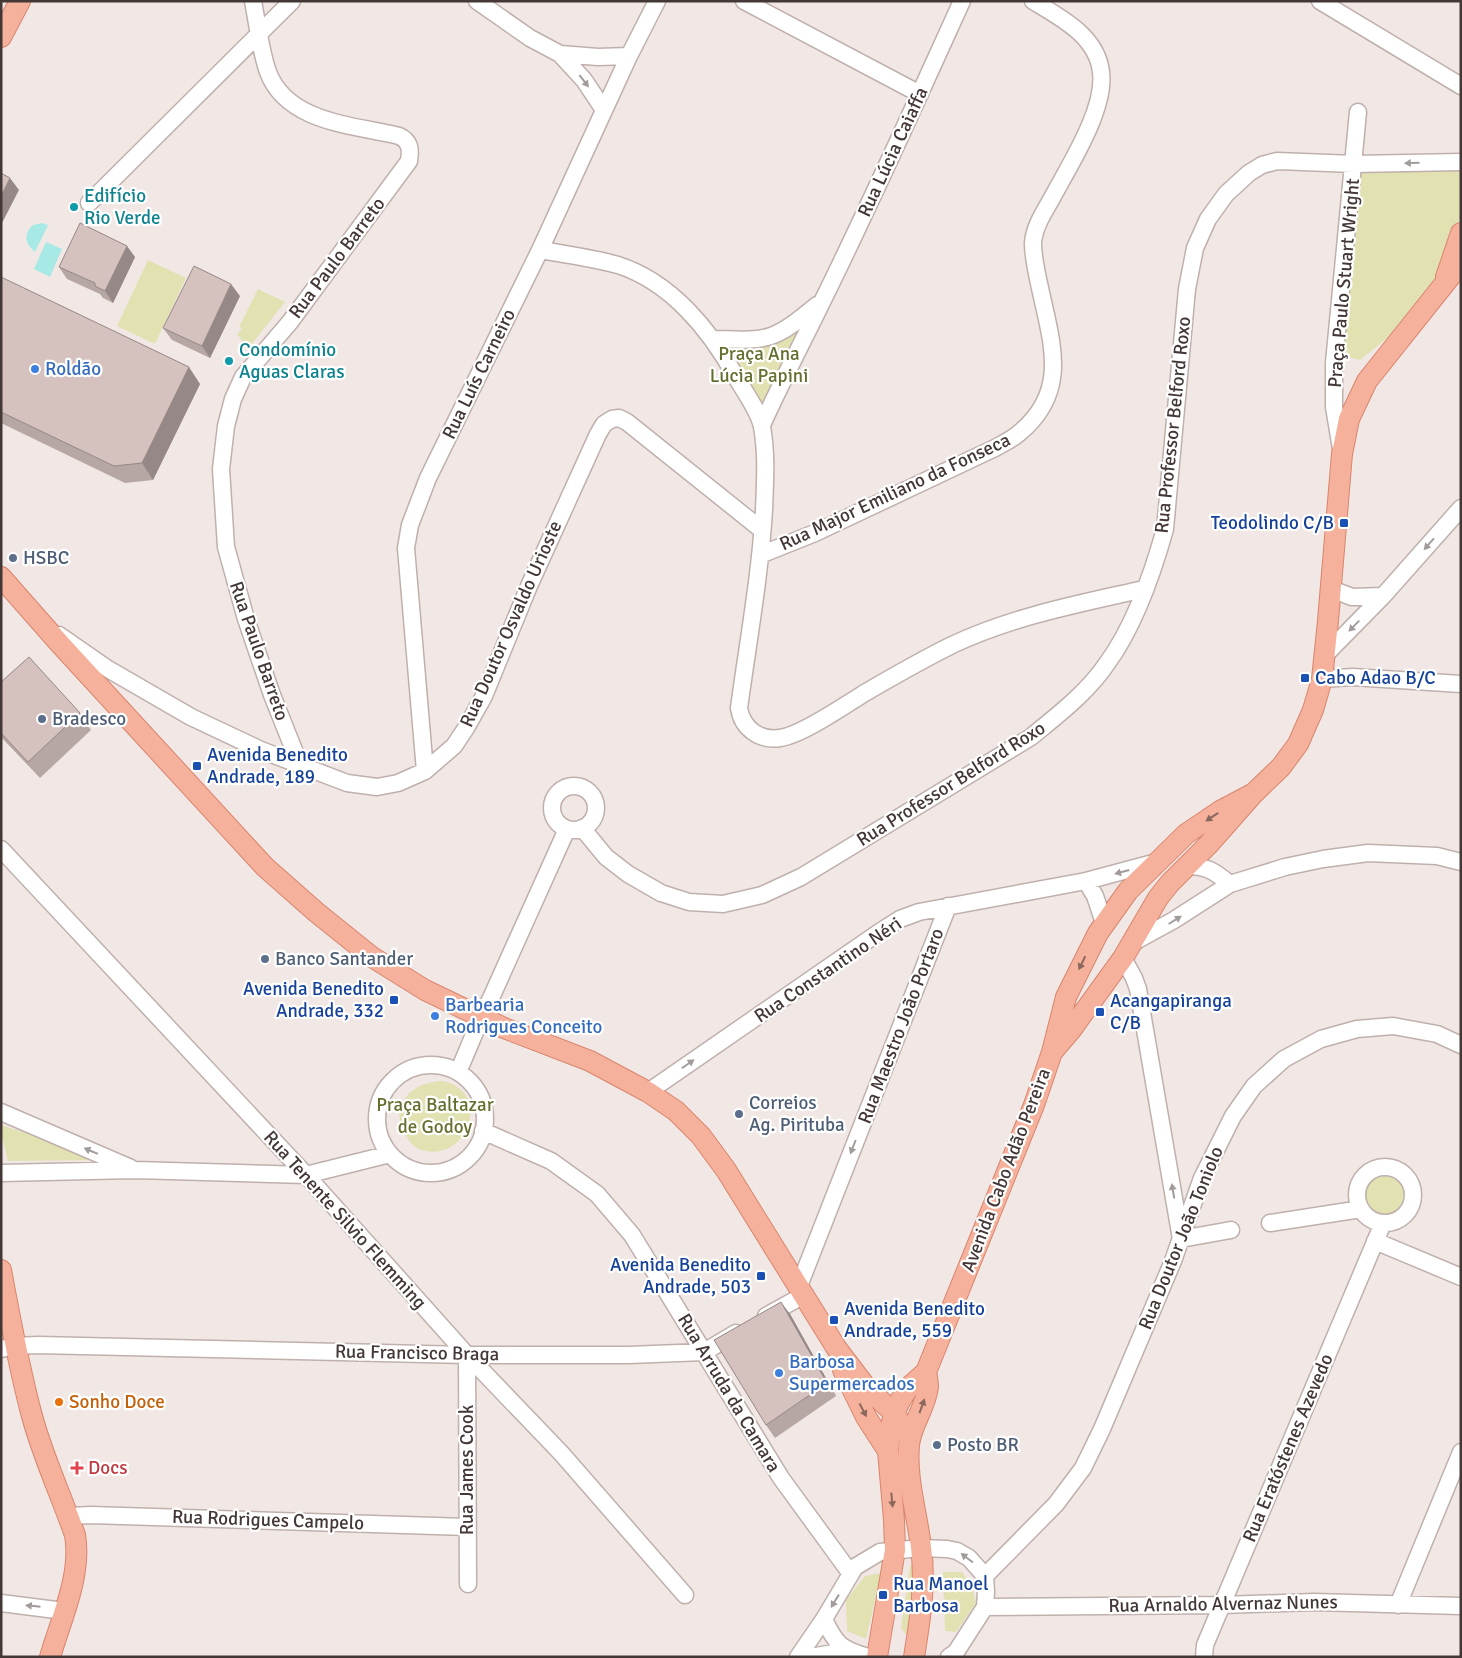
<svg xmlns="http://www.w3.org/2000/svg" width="1462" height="1658" font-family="Signika,sans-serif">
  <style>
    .green { fill: #e2e1b2 }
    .water { fill: #a7e9e4 }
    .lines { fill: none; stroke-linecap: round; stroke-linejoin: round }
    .minor-casing { stroke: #bfb0ac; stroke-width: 19 }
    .major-casing { stroke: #d8856d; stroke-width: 22 }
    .minor { stroke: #fff; stroke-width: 16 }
    .major { stroke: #f5b19b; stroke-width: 20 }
    .wall { fill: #b7a7a4 }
    .shaded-wall { fill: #958886 }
    .building { fill: #d5c2bf; stroke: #958886 }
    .oneway { fill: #a19c9a }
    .oneway2 { fill: #8a685e }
    .culture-dot { fill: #0f9aa8; stroke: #fff; stroke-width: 2 }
    .shop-dot { fill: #3f7fe0; stroke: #fff; stroke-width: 2 }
    .transit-dot { fill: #1a4fb4; stroke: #fff; stroke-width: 2 }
    .service-dot { fill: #5c6f8a; stroke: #fff; stroke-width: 2 }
    .food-dot { fill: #e8710a; stroke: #fff; stroke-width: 2 }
    .health-dot { fill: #e0444e; stroke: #fff; stroke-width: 2 }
    .labels { text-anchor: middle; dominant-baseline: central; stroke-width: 4.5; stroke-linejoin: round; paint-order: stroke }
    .street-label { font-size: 19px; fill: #433836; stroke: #fff }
    .culture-label { font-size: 19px; fill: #0d838f; stroke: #fff; text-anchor: start }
    .park-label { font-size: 19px; fill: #666f2f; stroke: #fff }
    .shop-label { font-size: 19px; fill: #366cbe; stroke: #fff; text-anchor: start }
    .transit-label { font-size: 19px; fill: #164399; stroke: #fff; text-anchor: start }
    .service-label { font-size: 19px; fill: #4e5e75; stroke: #fff; text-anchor: start }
    .food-label { font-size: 19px; fill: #c56008; stroke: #fff; text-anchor: start }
    .health-label { font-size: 19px; fill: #be3a42; stroke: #fff; text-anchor: start }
  </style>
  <rect width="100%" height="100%" fill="#f1e8e6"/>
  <path class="green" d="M1461,167V215L1441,273L1402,326L1360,360L1344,356L1361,173Z
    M148,260L186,278L155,344L117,326Z
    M258,289L285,302L247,350L242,346L241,338L237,335L242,328L239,327Z
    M804,321L761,408L751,394L727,346Z
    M442,1081C493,1090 469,1164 421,1150C415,1148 410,1143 407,1137C387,1107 410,1082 442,1081Z
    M1,1125L109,1160L8,1161L1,1133Z
    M1365 1194a21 21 0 1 1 42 0a21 21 0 1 1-42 0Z
    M917,1563L908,1637L901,1628L910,1566Z
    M943,1572H962L972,1586L976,1603L956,1632L945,1631Z
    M881,1573L866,1639L847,1631L846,1600L865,1576Z"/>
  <path class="water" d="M42,223L48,225L35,252C25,244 23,234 33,225Z
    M46,242L62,249L50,277L34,269Z"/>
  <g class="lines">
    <defs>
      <path id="minor" d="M253,1C257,22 261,53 268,72C287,123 354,125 399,136C410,141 411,149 409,161L290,322L243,377L233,399L226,426L221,469L226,547L246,619L272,695L300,765
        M477,1L530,38L560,54L584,80L604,110
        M744,1L920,94
        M1320,1L1461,86
        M560,54L598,57L629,56
        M89,203L292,1
        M540,250C566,254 592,258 618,265C671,282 710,330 736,377C743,389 760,413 762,427C767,454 765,482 764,510C760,576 748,642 739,708C742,728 759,741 780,738C800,736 844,706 863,694C892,677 922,660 952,645C1014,616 1078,604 1144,589
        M712,339C731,339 753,342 771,336C788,330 803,316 817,305
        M762,425C781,383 802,343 822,302C871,203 916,102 962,1
        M1341,449L1334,407V363L1358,112
        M760,555L815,533L995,448C1002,444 1011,440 1018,434C1070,392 1052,344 1040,288C1037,274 1033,258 1033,243C1034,227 1044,212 1052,198C1069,166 1106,109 1101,72C1097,36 1061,18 1033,1
        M1331,589L1352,597L1383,596
        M59,635L108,669L191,717L261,750L347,783L377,787L398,783L425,771L454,746L466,728L484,696L529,586L598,434L604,424L612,419L619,418L627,422L762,530
        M1325,655L1383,596L1461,508
        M1322,679L1353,677L1461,684
        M425,771L406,548L410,525L428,478L540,250L629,56L657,1
        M552 808a22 22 0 1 1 44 0a22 22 0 1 1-44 0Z
        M582,828L606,857L628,874L661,893L689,902L723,904L762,895L801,877L1031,737C1059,714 1088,692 1108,662C1134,626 1153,572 1165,529L1187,289L1195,248L1208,219L1226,194L1249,173L1262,165L1277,161L1354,164L1461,162
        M1,849L306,1175L467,1355L561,1453L685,1595
        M1186,866C1207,866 1214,871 1230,884
        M1086,881L1095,896L1104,923
        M1132,943L1174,920L1230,884L1285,867L1323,859L1368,853L1437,856L1461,862
        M1123,958L1134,978L1138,989L1181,1239L1231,1230
        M377 1119a54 54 0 1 1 108 0a54 54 0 1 1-108 0Z
        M458,1072C469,1048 478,1022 491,998L567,829
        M648,1092L878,933L900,919L919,912L1086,881L1157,862
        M1,1112L131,1168
        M483,1131L551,1161L597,1194L632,1235L781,1478L851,1574
        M1357 1195a28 28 0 1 1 56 0a28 28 0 1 1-56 0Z
        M1,1173L135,1170L306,1175L390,1154
        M1270,1223L1361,1209
        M1375,1241L1461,1277
        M799,1286L948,906
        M766,1316L804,1295
        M1,1349L15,1346L38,1345L467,1355H629L704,1352L736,1333
        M467,1355L468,1584
        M69,1516L91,1515L467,1527
        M985,1576L1056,1504L1083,1468L1102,1429L1173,1261L1202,1178L1233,1116L1254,1086L1284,1059L1321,1039L1357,1029L1393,1026L1437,1034L1461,1045
        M1,1603L64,1611
        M1398,1605L1461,1452
        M985,1607L1222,1605L1314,1602L1461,1606
        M824,1619C836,1645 841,1649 868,1657
        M798,1657L824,1619L855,1567L880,1552L921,1548L947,1549L957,1551L969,1558L985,1576L986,1592L985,1607L956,1652L949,1657
        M810,1657L846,1651
        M1204,1657L1205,1645L1383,1223"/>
      <path id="major" d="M1,37L20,1
        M1446,277L1461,233
        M1,577L60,644L265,867L316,912L372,957L425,990L504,1028L590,1061L648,1092L676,1111L701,1136L726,1170L837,1349L866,1387L894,1413L910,1439
        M1053,1051L1071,1030L1123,958L1158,898L1170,883L1209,844L1254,793L1281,767L1298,744L1313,710L1322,679L1328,621L1342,454L1349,419L1367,381L1461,263
        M1,1270C10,1319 19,1368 32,1416C43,1457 61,1495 75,1535C82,1575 61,1619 50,1657
        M843,1370L866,1417L888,1451
        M877,1657L895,1550L894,1520L888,1451L890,1432L894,1413L900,1401L908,1388L926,1372L930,1362L1034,1105L1052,1052L1066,997L1098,933L1128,891L1186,834L1220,811L1254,793
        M914,1657C920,1620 926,1584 921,1547C917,1513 906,1479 909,1445C911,1425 926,1407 928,1387C928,1382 927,1377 926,1372"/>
    </defs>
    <use href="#minor" class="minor-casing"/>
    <use href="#major" class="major-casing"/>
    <use href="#minor" class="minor"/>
    <use href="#major" class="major"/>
  </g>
  <path class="wall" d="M135,257L113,303L103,298L100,294L67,279L59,267Z
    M1,277L200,384L153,480L125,483L1,423Z
    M240,296L210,358L172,340L163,328Z
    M1,682L80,713L91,730L40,778L1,737Z
    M790,1314L836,1396L775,1438L766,1425Z"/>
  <path class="shaded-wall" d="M10,178L19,190L1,225V196Z
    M127,246L135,257L113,303L105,291Z
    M231,284L240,296L210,358L202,346Z
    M189,367L200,384L153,480L142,463Z
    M781,1302L790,1314L836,1396L827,1383Z"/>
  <path class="building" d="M1,173L10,178L1,196Z
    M80,223L127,246L105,291L95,286V283L59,267Z
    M194,266L231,284L202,346L163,328Z
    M1,277L189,367L142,463L114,466L1,412Z
    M29,657L80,713L28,762L1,733V682Z
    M781,1302L827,1383L766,1425L714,1340Z"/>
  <defs><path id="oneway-solid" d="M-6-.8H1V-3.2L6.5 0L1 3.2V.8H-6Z" transform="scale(1.25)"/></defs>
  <g class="oneway">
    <use href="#oneway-solid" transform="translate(584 81) rotate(52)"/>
    <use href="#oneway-solid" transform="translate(1412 163) rotate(179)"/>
    <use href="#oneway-solid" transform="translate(1429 544) rotate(131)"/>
    <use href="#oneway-solid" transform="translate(1354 626) rotate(134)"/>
    <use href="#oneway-solid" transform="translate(1122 872) rotate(165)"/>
    <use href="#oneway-solid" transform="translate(1175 920) rotate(-32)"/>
    <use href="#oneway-solid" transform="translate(688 1064) rotate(-35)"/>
    <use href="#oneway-solid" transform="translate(853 1147) rotate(111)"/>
    <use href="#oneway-solid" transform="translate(91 1151) rotate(-157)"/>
    <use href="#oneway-solid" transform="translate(1173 1191) rotate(-100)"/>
    <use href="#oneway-solid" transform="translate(967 1558) rotate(-143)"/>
    <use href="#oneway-solid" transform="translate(835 1601) rotate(122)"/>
    <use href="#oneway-solid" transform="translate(33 1606) rotate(-174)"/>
  </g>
  <g class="oneway2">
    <use href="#oneway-solid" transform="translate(1212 817) rotate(146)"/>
    <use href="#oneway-solid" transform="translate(1082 963) rotate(116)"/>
    <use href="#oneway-solid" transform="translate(922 1406) rotate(-70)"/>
    <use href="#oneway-solid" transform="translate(863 1410) rotate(62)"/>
    <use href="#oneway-solid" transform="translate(892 1500) rotate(84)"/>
  </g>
  <g class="culture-dot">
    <circle cx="74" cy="207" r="5"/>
    <circle cx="229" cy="361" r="5"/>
  </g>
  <g class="shop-dot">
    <circle cx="35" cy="369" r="5"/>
    <circle cx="435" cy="1016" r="5"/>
    <circle cx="779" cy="1373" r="5"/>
  </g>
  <g class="transit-dot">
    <rect x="1339" y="518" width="10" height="10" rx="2.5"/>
    <rect x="1300" y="673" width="10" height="10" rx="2.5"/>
    <rect x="192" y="761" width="10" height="10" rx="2.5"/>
    <rect x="389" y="995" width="10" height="10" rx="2.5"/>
    <rect x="1095" y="1007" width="10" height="10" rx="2.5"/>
    <rect x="756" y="1271" width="10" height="10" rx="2.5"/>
    <rect x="829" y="1315" width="10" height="10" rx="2.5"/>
    <rect x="878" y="1590" width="10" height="10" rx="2.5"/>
  </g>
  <g class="service-dot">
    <circle cx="13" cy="558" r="5"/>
    <circle cx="42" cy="719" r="5"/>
    <circle cx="265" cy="959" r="5"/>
    <circle cx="739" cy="1114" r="5"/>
    <circle cx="937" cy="1445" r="5"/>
  </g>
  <circle class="food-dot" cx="59" cy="1402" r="5"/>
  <path class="health-dot" d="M74.5 1460.5h5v5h5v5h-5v5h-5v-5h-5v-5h5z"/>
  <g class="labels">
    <g class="street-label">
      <text transform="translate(893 152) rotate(-65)">Rua Lúcia Caiaffa</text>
      <text transform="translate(337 258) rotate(-53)">Rua Paulo Barreto</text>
      <text transform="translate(1344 283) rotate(-85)">Praça Paulo Stuart Wright</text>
      <text transform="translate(479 374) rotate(-64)">Rua Luís Carneiro</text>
      <text transform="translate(1173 425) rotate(-84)">Rua Professor Belford Roxo</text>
      <text transform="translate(895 492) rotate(-25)">Rua Major Emiliano da Fonseca</text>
      <text transform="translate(511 624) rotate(-66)">Rua Doutor Osvaldo Urioste</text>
      <text transform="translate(259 651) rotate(71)">Rua Paulo Barreto</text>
      <text transform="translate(951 784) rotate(-32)">Rua Professor Belford Roxo</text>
      <text transform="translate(828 970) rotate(-34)">Rua Constantino Néri</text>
      <text transform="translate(901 1026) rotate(-69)">Rua Maestro João Portaro</text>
      <text transform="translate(1006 1170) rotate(-69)">Avenida Cabo Adão Pereira</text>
      <text transform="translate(345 1220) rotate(48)">Rua Tenente Silvio Flemming</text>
      <text transform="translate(1181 1238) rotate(-68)">Rua Doutor João Toniolo</text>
      <text transform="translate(417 1353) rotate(1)">Rua Francisco Braga</text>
      <text transform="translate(729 1393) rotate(59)">Rua Arruda da Camara</text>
      <text transform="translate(1288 1448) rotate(-67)">Rua Eratóstenes Azevedo</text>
      <text transform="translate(467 1470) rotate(-90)">Rua James Cook</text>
      <text transform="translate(268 1520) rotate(2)">Rua Rodrigues Campelo</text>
      <text transform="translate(1223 1604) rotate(-1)">Rua Arnaldo Alvernaz Nunes</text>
    </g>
    <g class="culture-label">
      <text x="84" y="196">Edifício<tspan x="84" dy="22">Rio Verde</tspan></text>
      <text x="239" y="350">Condomínio<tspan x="239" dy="22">Aguas Claras</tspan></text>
    </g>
    <g class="park-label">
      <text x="759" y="354">Praça Ana<tspan x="759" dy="22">Lúcia Papini</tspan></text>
      <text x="435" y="1105">Praça Baltazar<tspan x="435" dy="22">de Godoy</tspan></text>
    </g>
    <g class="shop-label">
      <text x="45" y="369">Roldão</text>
      <text x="445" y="1005">Barbearia<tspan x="445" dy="22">Rodrigues Conceito</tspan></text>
      <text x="789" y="1362">Barbosa<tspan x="789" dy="22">Supermercados</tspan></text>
    </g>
    <g class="transit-label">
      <text x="1334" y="523" text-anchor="end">Teodolindo C/B</text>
      <text x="1315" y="678">Cabo Adao B/C</text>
      <text x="207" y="755">Avenida Benedito<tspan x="207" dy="22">Andrade, 189</tspan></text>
      <text x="384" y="989" text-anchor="end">Avenida Benedito<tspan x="384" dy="22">Andrade, 332</tspan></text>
      <text x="1110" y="1001">Acangapiranga<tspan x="1110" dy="22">C/B</tspan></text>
      <text x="751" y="1265" text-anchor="end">Avenida Benedito<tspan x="751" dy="22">Andrade, 503</tspan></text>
      <text x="844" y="1309">Avenida Benedito<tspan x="844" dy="22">Andrade, 559</tspan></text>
      <text x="893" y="1584">Rua Manoel<tspan x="893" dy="22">Barbosa</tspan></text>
    </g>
    <g class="service-label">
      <text x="23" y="558">HSBC</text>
      <text x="52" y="719">Bradesco</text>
      <text x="275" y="959">Banco Santander</text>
      <text x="749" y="1103">Correios<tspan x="749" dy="22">Ag. Pirituba</tspan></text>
      <text x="947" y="1445">Posto BR</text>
    </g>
    <g class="food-label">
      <text x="69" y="1402">Sonho Doce</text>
    </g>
    <g class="health-label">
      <text x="88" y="1468">Docs</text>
    </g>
  </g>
  <rect width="1462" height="1658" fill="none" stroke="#433836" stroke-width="5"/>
</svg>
